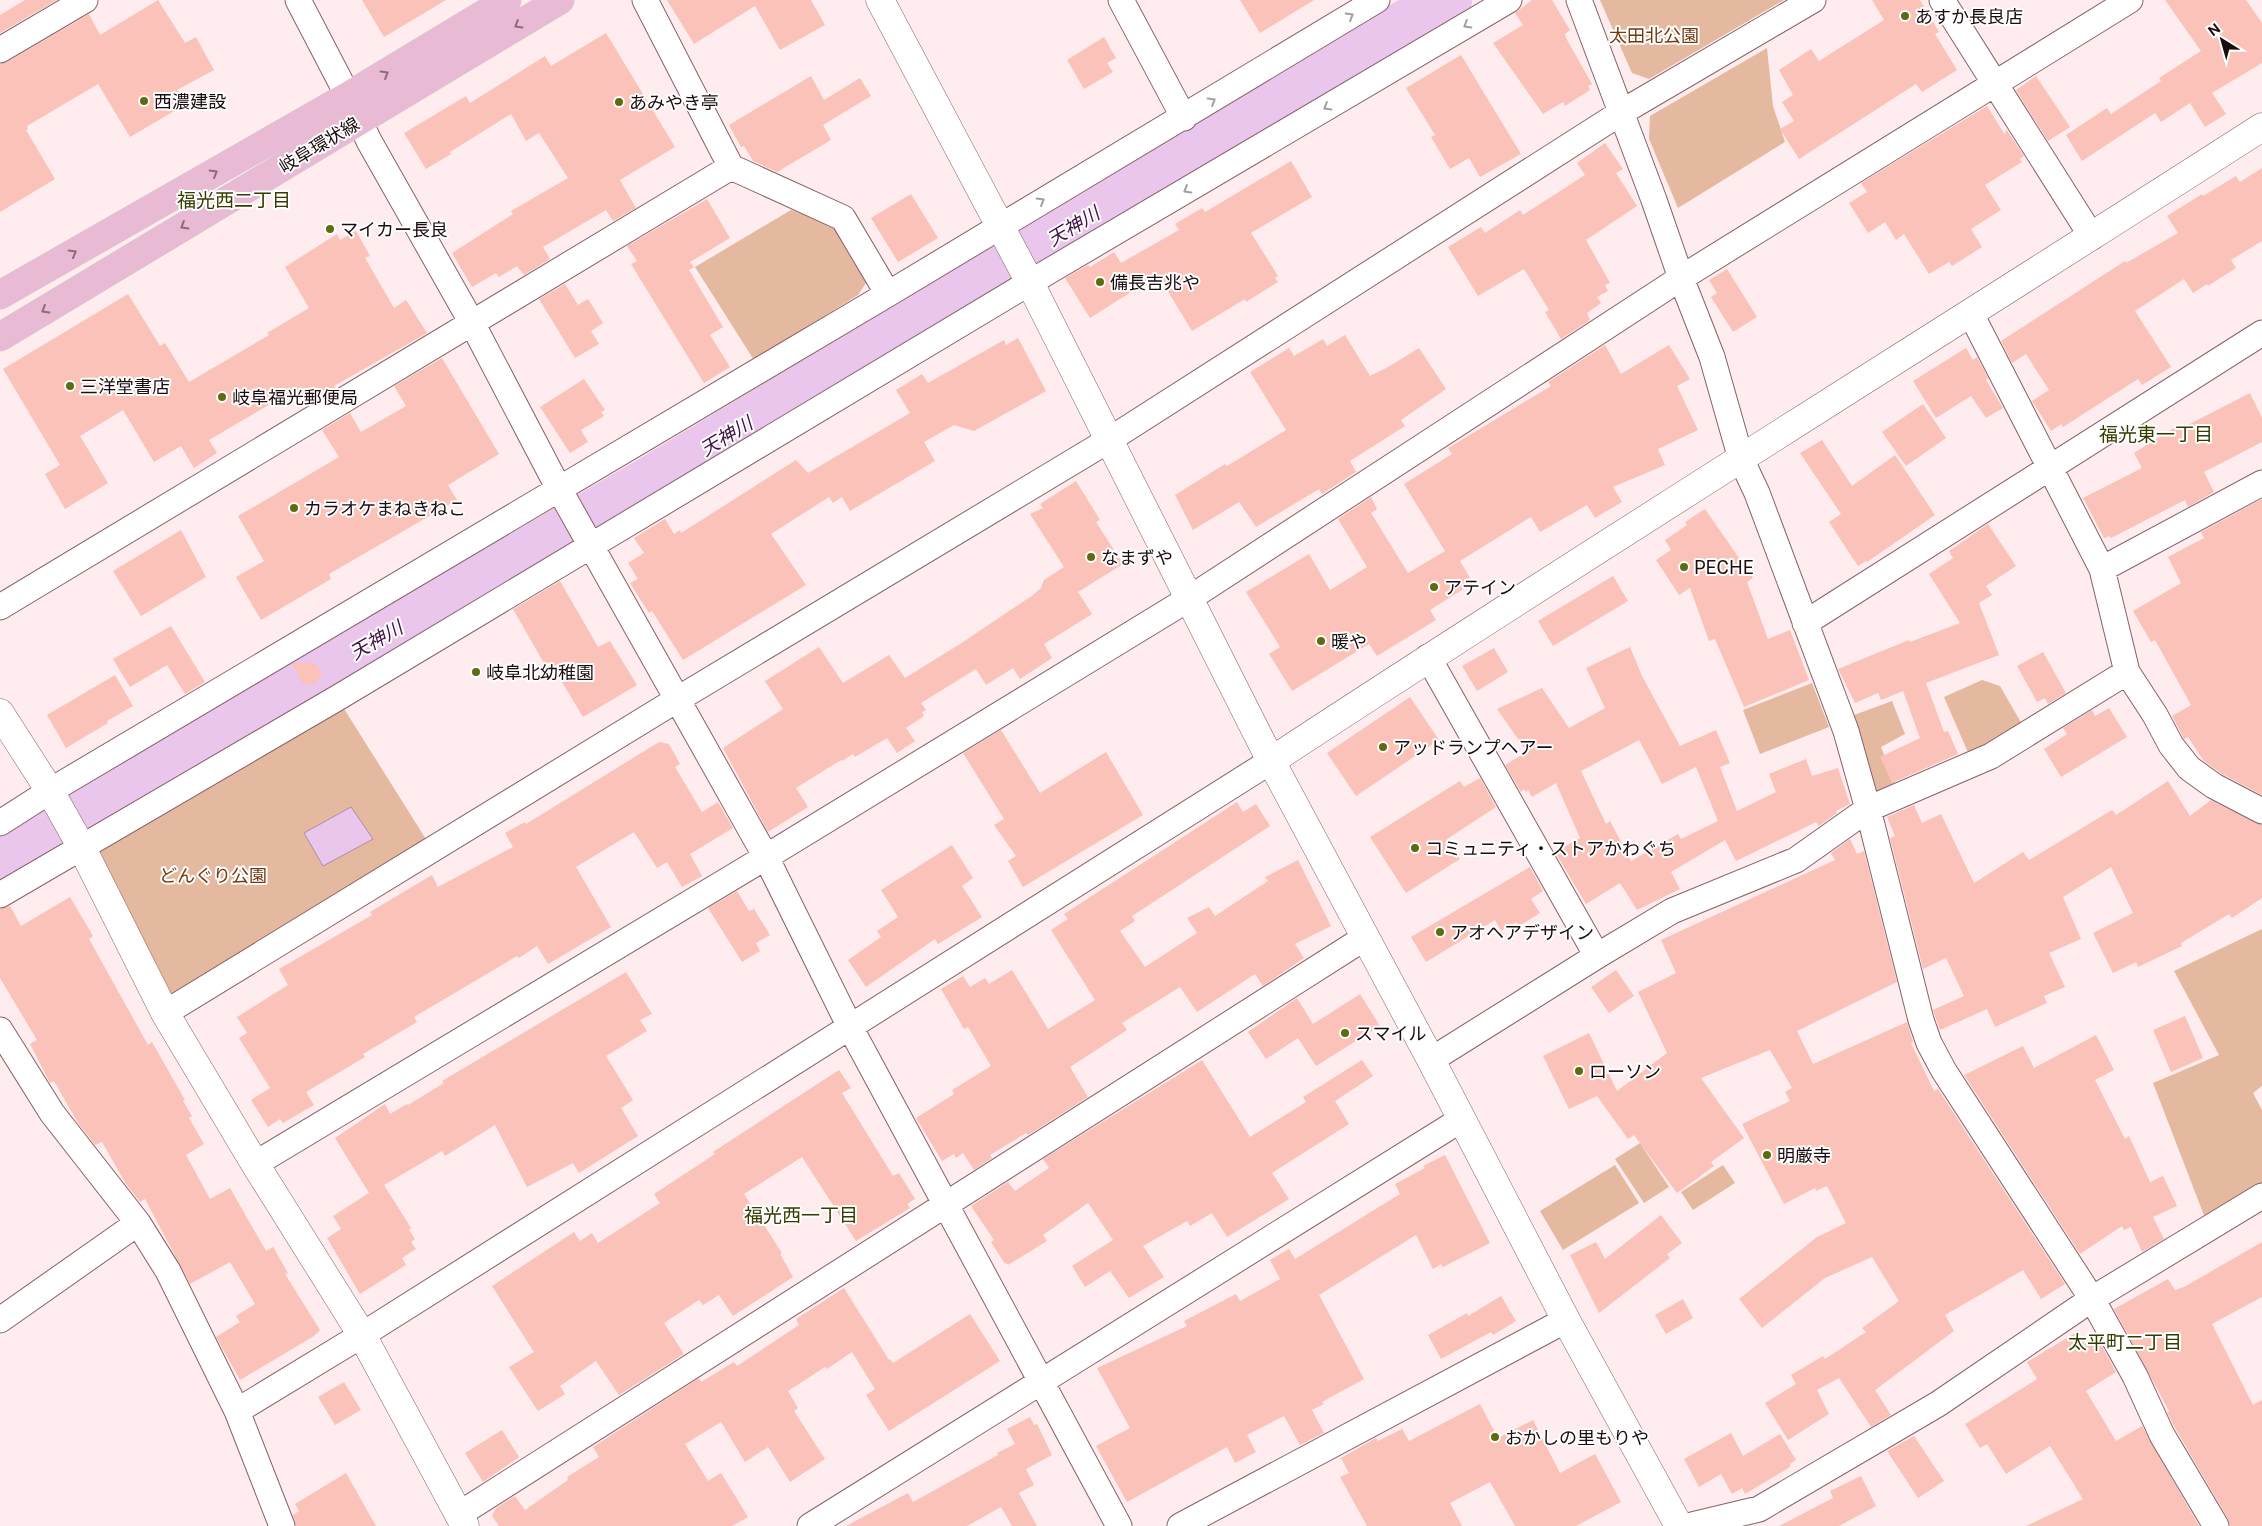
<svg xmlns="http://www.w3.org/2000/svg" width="2262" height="1526" font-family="'Public Sans','Noto Sans JP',sans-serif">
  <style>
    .green { fill: #e5b9a0 }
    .water { fill: #eac5ec; stroke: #ac8eaa }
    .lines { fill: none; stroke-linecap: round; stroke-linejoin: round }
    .river { stroke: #eac5ec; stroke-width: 50 }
    .building { fill: #fac2b8; fill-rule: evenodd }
    .minor-casing { stroke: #876268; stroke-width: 27 }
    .tertiary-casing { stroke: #876268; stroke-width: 29 }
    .primary-casing { stroke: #d1cfcf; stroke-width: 29 }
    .minor { stroke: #fff; stroke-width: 25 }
    .tertiary { stroke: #fff; stroke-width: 28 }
    .primary { stroke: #e8bad3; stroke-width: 28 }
    .oneway { stroke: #a49e9f }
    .oneway2 { stroke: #8c6c7b }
    .poi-dot { fill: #5f6b13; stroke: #fefefe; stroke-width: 2 }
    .labels { text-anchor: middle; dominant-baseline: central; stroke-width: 4; stroke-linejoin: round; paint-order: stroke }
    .poi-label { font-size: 18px; fill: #1b0d0f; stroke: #fefefe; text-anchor: start }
    .park-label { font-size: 18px; fill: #72390f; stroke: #fefefe }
    .street-label { font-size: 18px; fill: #1b0d0f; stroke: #fefefe }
    .neighbourhood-label { font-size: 19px; fill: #343c00; stroke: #fefefe }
    .water-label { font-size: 19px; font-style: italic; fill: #3f1443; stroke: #fefefe }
  </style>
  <rect width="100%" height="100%" fill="#feecee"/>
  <path class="green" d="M1600,0H1784L1649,79L1632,73Z
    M1767,48L1773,106L1785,142L1678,208L1649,139L1650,116Z
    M791,210L836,226L868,280L858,295L754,360L695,267Z
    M1982,680L2000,686L2023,726L1970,757L1944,697Z
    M1812,683L1829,727L1760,754L1743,710Z
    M1892,701L1905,734L1881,747L1896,786L1877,795L1846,718Z
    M341,704L429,844L169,999L91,848Z
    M2262,929V1086L2253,1093L2262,1110V1184L2205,1218L2153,1083L2219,1055L2174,971Z
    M1640,1143L1669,1187L1644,1203L1615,1159Z
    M1615,1165L1639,1203L1563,1250L1540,1211Z
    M1723,1165L1735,1183L1693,1210L1681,1192Z"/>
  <path class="water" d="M351,807L373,839L323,866L304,833Z"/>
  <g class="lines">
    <path class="river" d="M0,863L245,717L649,482L1447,0"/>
  </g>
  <path class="building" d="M25,0H57L0,33V15Z
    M158,0L185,43L196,37L214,70L177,90L186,104L130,137L98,84L27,126L28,129L26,130L55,179L0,212V64L7,62L89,14L100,35Z
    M362,0H446L384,37Z
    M667,0H811L825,25L780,50L755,6L694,44Z
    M1240,0H1314L1260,33Z
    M1532,0H1552L1570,30L1565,34L1566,38L1592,84L1588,86L1590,90L1565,106L1563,102L1543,114L1493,43L1523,25L1515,13Z
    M1872,0H1920L1939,32L1935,34L1957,70L1922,92L1916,84L1799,159L1780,129L1794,121L1782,102L1793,95L1779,70L1811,49L1819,61L1884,20Z
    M2165,0H2246L2262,23V63L2212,93L2226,114L2205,127L2190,103L2161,122L2155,113L2082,161L2066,135L2107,108L2111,114L2161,81L2159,78L2201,51Z
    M606,33L675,147L620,180L636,208L613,221L606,210L543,247L550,259L524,275L517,266L499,277L496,273L472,287L452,253L513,214L511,211L568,178L539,133L526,141L511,114L450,152L451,154L426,169L404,133L466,96L470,103L545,56L551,66Z
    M1104,37L1116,58L1107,63L1113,72L1084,89L1067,60Z
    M1461,55L1521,154L1480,177L1469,158L1450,169L1431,137L1435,135L1406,88Z
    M811,76L824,100L860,78L871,96L823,125L831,140L777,172L753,161L744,146L741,147L729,125Z
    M2036,76L2070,127L2048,141L2016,90Z
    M1987,106L2005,135L2006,129L2024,156L2020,159L2022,162L1985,185L2001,210L1971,229L1982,247L1952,266L1949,262L1929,274L1904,234L1896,240L1885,222L1868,233L1849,203L1867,192L1861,183Z
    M1605,143L1623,169L1616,173L1637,206L1586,240L1610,283L1605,285L1608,291L1597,297L1601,303L1587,313L1590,320L1561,339L1545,312L1549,310L1524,269L1478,296L1448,247L1481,227L1485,233L1520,210L1523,215L1585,175L1577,163Z
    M1291,161L1312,197L1251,233L1278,276L1275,278L1278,282L1246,302L1245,299L1192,331L1158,275L1090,318L1065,278L1088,265L1090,267L1114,252L1121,263L1179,230L1175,224L1202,208L1205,212Z
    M2262,168V241L2231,260L2236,268L2208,286L2207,284L2193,293L2184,279L2135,311L2171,367L2142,385L2138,379L2063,427L2061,424L2051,431L2032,401L2049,390L2026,354L2012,363L2001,341L2125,261L2126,263L2178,233L2167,216L2202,194L2203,196L2236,176L2240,182Z
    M911,194L938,238L898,262L871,218Z
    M707,199L730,238L690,262L694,267L689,270L723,327L710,335L730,367L704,383L631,264L637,261L627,246Z
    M356,231L370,256L365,258L394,308L406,300L427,333L334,386L336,388L307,405L306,403L298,407L289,393L209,440L217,453L194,468L181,446L154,462L123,410L80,436L108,483L65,509L45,474L60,465L3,369L128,294L160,346L165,343L189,382L269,335L267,333L309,308L285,267L337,234L340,240Z
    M1727,269L1757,317L1733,332L1711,297L1717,293L1709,280Z
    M565,284L578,305L588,299L603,323L591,331L599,344L575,358L539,299Z
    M1345,335L1370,376L1390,366L1419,348L1446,389L1401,420L1405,426L1350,461L1356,472L1322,494L1319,489L1256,527L1239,502L1193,530L1175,495L1225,464L1227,466L1286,430L1250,372L1289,348L1294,356L1323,339L1327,346Z
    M1018,338L1046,391L974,431L954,425L924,442L935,461L850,511L842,497L833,503L829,497L771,534L806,585L683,660L652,611L649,613L630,583L638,579L628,563L644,553L634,538L665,519L674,534L680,530L681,533L796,460L808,473L910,413L896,390L922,374L928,383L1004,340L1006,345Z
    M1605,345L1621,374L1669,345L1690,379L1677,386L1698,430L1658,449L1665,465L1613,487L1622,502L1595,518L1587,505L1540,532L1531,517L1460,561L1473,583L1430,610L1436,620L1377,656L1369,644L1292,691L1269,654L1280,647L1246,592L1309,554L1330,590L1367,567L1338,519L1371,497L1377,509L1371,513L1408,573L1445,551L1404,484L1452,454L1448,448L1551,386L1548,382Z
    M1966,348L1973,360L1977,357L1988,378L1986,380L2003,408L1986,418L1971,396L1936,418L1913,381Z
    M442,358L499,454L448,485L457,500L329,574L331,579L261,620L236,577L264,561L238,516L339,457L322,430L350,413L361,432L406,406L394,386Z
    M584,379L605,410L601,412L604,416L581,430L588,442L570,453L540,407Z
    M2250,393L2262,418V442L2204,472L2214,492L2188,507L2185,500L2111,538L2109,536L2104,538L2083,498L2142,468L2134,453L2180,424L2182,428Z
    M1923,404L1946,438L1906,466L1882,432Z
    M1822,440L1852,486L1895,455L1935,515L1867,562L1866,561L1858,566L1829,522L1841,514L1800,453Z
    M1076,481L1100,520L1096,522L1123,564L1078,592L1092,614L1044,644L1052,658L1020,679L1013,668L986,685L976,669L921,703L926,710L922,712L924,716L906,728L915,741L897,753L887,738L855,757L853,754L842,761L841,760L796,788L808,807L768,832L723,748L783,709L765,681L819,647L843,683L889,655L905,678L960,644L1033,595L1041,588L1044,580L1064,567L1030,514L1043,508L1040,504Z
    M2262,499V795L2222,774L2204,761L2188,737L2184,739L2183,737L2172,716L2191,705L2155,640L2151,642L2133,611L2181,583L2168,557L2204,538L2201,532Z
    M1705,509L1753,578L1747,582L1768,639L1790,630L1809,680L1744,707L1715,639L1709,641L1690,588L1679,595L1656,560L1671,550L1665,540L1687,525L1685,522Z
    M1988,524L2016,566L1986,586L1992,595L1979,603L1999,655L1926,683L1944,732L1948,731L1958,754L1892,783L1880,757L1920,738L1903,691L1881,700L1878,693L1855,703L1838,669L1909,640L1910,642L1960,623L1929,574L1953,558L1949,551Z
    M181,530L206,577L141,616L113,571Z
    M1613,576L1628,601L1553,646L1538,621Z
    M560,581L598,647L610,641L637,685L583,717L550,662L545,665L513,609Z
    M171,626L205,682L185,694L167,665L130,687L113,659Z
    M1630,647L1642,676L1680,746L1716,730L1730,763L1720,767L1737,811L1776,792L1769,774L1806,759L1812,776L1838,768L1850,804L1836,811L1837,813L1819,826L1816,822L1736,861L1725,840L1671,872L1680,889L1637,910L1620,883L1586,904L1555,852L1580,838L1556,783L1532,797L1528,790L1526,792L1524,789L1521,792L1505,765L1527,752L1497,709L1542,688L1569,728L1605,708L1586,668ZM1639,740L1662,784L1696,767L1718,821L1681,839L1678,834L1631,861L1610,821L1606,824L1581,771Z
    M1494,648L1508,672L1477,691L1462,666Z
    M2043,652L2066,693L2048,704L2045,698L2037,702L2017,666Z
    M294,663H315L322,674L315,684H303L292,664Z
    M115,675L133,706L107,721L108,723L66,748L47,715Z
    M1410,697L1439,740L1356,796L1327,753Z
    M2109,708L2127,737L2061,777L2044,749L2067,734L2063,728L2092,710L2095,716Z
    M1001,730L1040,793L1106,752L1143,815L1023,887L1008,861L1016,856L994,825L1004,819L963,753Z
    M659,742L669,744L680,764L675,767L702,812L718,802L733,828L690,854L702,876L682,887L667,862L657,868L634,832L576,867L611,927L548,964L537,946L519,958L517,956L414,1017L417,1022L363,1054L365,1057L306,1092L314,1105L283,1123L280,1119L268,1127L251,1100L270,1088L239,1038L247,1033L237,1017L288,985L279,969L372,915L370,912L432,875L438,887L513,847L505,833L525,822L526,824Z
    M1480,778L1496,807L1447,839L1460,859L1406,893L1370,837L1460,781L1464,787Z
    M2168,781L2190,816L2211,800L2262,825V898L2232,918L2229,914L2181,943L2182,946L2138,967L2136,962L2113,973L2093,933L2133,913L2111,867L2063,897L2081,939L2049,953L2065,987L2044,996L2047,1003L1995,1027L1987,1009L1940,1030L1933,1010L1964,996L1946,958L1923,969L1890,838L1895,836L1887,817L1914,805L1922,823L1941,814L1974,883L2023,852L2029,860L2112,810L2116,815Z
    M1237,802L1243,812L1256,804L1270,826L1132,916L1135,921L1120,931L1145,967L1197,933L1187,918L1209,907L1215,916L1268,881L1265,877L1298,860L1331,926L1295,944L1304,958L1263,986L1255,974L1197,1012L1180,987L1122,1023L1127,1030L1070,1067L1088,1097L1028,1135L1026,1133L990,1155L992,1158L974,1170L963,1153L956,1158L954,1154L942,1161L916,1118L954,1094L952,1090L991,1066L968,1027L964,1029L941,989L963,976L970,987L985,978L989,984L1012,970L1048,1029L1095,1000L1051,930L1068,919L1064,914Z
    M1850,839L1857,854L1864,851L1897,982L1797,1031L1813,1064L1907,1022L1913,1042L1911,1043L1934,1091L1938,1089L2065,1284L2041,1299L2023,1270L1945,1315L1954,1331L1875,1390L1891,1415L1871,1427L1839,1378L1817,1390L1829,1414L1788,1440L1765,1403L1796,1384L1791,1375L1823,1356L1825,1359L1866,1332L1862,1328L1899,1301L1872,1257L1825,1278L1762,1328L1739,1299L1817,1237L1846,1223L1827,1186L1816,1191L1815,1188L1784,1204L1742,1124L1790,1101L1785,1092L1792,1088L1770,1050L1701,1078L1744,1138L1711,1162L1714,1166L1677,1193L1634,1135L1628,1139L1597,1096L1569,1109L1543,1056L1589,1033L1617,1091L1667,1053L1638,992L1676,973L1661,940L1835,860L1831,853Z
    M952,845L973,878L962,886L982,917L938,944L935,939L866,987L848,960L881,937L877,931L898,917L881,890Z
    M1530,867L1543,891L1531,899L1540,913L1519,926L1516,922L1501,931L1495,920L1426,962L1411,937Z
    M737,891L749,911L754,909L770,935L756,943L760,951L742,962L708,908Z
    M70,897L93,936L89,939L148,1045L152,1042L185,1100L183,1101L192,1116L189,1118L204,1144L186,1155L210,1199L230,1188L266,1251L273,1247L288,1273L285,1274L320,1330L314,1336L240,1380L216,1337L240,1322L236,1316L255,1304L230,1262L190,1284L145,1199L140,1202L126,1184L102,1142L95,1145L78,1123L54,1081L50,1083L30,1044L37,1040L0,978V909L10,906L21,926Z
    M1616,970L1634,996L1609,1013L1591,987Z
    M626,972L652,1014L640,1020L647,1031L606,1056L633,1100L621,1108L638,1136L579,1173L573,1163L527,1187L495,1125L445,1156L442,1151L384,1185L411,1228L409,1230L415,1239L411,1242L416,1249L402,1258L406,1265L360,1294L327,1238L341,1229L333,1216L369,1193L335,1138L385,1104L390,1114L407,1104L408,1105L444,1083L442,1081Z
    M1360,994L1380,1026L1316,1066L1298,1038L1266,1059L1248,1032L1297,998L1313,1024Z
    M2185,1016L2203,1058L2171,1072L2153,1030Z
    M2096,1035L2114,1070L2095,1080L2125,1139L2129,1136L2150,1182L2163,1176L2177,1206L2153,1217L2164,1239L2142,1252L2131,1227L2124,1230L2122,1226L2080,1254L1964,1075L2023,1046L2034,1068Z
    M1202,1060L1250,1137L1306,1102L1303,1097L1362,1060L1373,1076L1335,1101L1349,1124L1272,1173L1289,1199L1227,1237L1212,1213L1190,1226L1187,1221L1143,1246L1164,1277L1129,1298L1110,1271L1085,1287L1072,1266L1113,1240L1088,1203L1043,1235L1047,1241L1008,1265L1006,1263L1005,1264L991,1242L994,1240L971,1206L1008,1182L1015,1191L1049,1168L1043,1159Z
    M839,1070L851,1088L842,1093L893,1176L899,1173L915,1199L907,1204L910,1208L856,1241L802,1157L744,1194L782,1253L780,1254L793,1277L733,1316L719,1295L703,1305L699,1300L664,1323L684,1354L619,1395L596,1361L560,1386L565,1394L538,1411L509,1367L534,1352L492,1286L574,1232L580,1241L592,1233L598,1243L660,1203L654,1194L715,1154L713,1152Z
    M1445,1155L1490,1243L1443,1267L1441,1264L1433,1269L1416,1235L1319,1295L1364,1379L1322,1402L1324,1404L1312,1410L1324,1433L1300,1445L1284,1416L1247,1435L1256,1452L1235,1463L1227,1447L1127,1502L1096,1446L1130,1428L1097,1368L1187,1326L1184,1321L1236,1294L1240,1301L1280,1279L1270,1260L1289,1249L1295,1259L1400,1194L1395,1184L1425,1168L1423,1166Z
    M1661,1215L1682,1243L1667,1254L1670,1258L1599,1313L1570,1255L1596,1242L1605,1259Z
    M2262,1242V1297L2212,1324L2253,1405L2262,1400V1526H2230L2228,1519L2175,1428L2167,1412L2169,1411L2114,1309L2168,1279L2175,1290L2184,1287Z
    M844,1288L889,1360L890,1359L893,1363L970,1314L1000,1361L889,1431L866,1395L875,1389L852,1352L827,1369L825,1367L788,1391L798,1408L794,1411L825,1459L790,1482L768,1447L745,1462L721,1422L685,1444L708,1481L721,1473L748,1517L732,1526H499L492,1516L496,1508L515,1496L525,1510L568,1480L567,1477L599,1457L593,1447L699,1378L701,1382L734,1362L737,1366L799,1325L796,1319Z
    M1501,1296L1516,1321L1493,1335L1491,1332L1441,1359L1428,1335L1467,1313L1468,1316Z
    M1683,1299L1693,1318L1666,1334L1655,1315Z
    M2077,1332L2085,1344L2097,1337L2116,1372L2086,1391L2116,1441L2142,1426L2199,1526H2026L2083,1499L2050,1446L2006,1474L1987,1444L1980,1448L1965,1424L2037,1379L2027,1362Z
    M344,1382L361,1410L335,1425L318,1397Z
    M1480,1404L1498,1438L1533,1420L1560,1473L1595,1454L1621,1502L1576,1526H1515L1490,1482L1450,1503L1462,1526H1367L1340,1477L1349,1473L1341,1458L1376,1438L1378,1441L1402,1429L1409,1441Z
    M1030,1417L1034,1425L1037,1424L1052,1455L1026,1469L1034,1485L1019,1493L1037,1526H1012L1001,1507L967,1526H846L908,1493L913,1502L998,1455L997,1453L1015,1444L1007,1429Z
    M502,1430L519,1457L483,1482L465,1453Z
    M1731,1433L1743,1456L1780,1434L1796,1460L1790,1464V1467L1745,1494L1742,1488L1732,1494L1721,1474L1699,1487L1684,1459Z
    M1914,1436L1944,1481L1918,1498L1887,1451Z
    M346,1473L376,1526H296L293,1515L299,1511L295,1504Z
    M1861,1476L1876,1506L1839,1526H1779L1833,1498L1830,1491Z"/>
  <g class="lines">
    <defs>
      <path id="minor" d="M298,0L348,96L369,141L472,323L559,489L766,857L850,1027L1119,1526
        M1121,0L1184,118
        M1579,0L1654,200L1681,278L1712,357L1741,459L1757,493L1846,731L1868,809L1921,1020L1929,1043L1944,1071L2092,1299L2135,1376L2162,1435L2216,1526
        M1942,0L2092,237
        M0,50L85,0
        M731,167L843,218L888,294
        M1971,314L2102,569L2127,672L2155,715L2171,745L2189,768L2214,786L2262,811
        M2102,569L2262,483
        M0,607L731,167L645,0
        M1805,623L2262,333
        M1428,657L1597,956
        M0,823L50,791L888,294L1377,0
        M0,895L339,697L1029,283L1509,0
        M165,1013L678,699L1109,440L1622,112L1813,0
        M0,1030L52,1113L138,1223L168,1271L237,1411L282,1526
        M1431,1060L1597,956L1672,911L1796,860L1868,809L1991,756L2127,672
        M255,1164L766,857L1190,598L1681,278L2130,0
        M0,1320L138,1223
        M237,1411L362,1335L1271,761
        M458,1515L1366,937
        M810,1526L1462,1119
        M1180,1526L1566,1320
        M1688,1526L1759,1509L1938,1404L2092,1299L2262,1196"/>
      <path id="tertiary" d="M880,0L1026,275L1271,761L1431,1060L1566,1320L1679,1526
        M0,713L50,791L81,846L165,1013L255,1164L362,1335L465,1526
        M1271,761C1598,546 1932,339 2262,127"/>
      <path id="primary" d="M0,295L348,96L507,0
        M0,337L560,0"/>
    </defs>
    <use href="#minor" class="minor-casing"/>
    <use href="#tertiary" class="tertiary-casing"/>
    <use href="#primary" class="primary-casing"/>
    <use href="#minor" class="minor"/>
    <use href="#tertiary" class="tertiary"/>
    <use href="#primary" class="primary"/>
  </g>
  <defs><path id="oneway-chevron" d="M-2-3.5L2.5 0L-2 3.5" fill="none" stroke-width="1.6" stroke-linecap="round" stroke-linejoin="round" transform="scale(1.25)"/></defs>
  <g class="oneway">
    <use href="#oneway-chevron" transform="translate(1350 16) rotate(-31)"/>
    <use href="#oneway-chevron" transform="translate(1467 25) rotate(149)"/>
    <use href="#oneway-chevron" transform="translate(1212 101) rotate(-31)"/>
    <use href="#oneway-chevron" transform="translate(1327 107) rotate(149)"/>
    <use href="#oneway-chevron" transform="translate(1187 190) rotate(149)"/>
    <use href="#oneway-chevron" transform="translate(1041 201) rotate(-30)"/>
  </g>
  <g class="oneway2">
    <use href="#oneway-chevron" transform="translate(518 25) rotate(149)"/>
    <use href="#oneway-chevron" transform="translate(385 74) rotate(-31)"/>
    <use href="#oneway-chevron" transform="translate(214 173) rotate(-30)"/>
    <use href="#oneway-chevron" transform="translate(184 226) rotate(149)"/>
    <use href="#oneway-chevron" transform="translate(73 253) rotate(-30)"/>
    <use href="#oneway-chevron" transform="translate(45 310) rotate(149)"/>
  </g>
  <g class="poi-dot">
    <circle cx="1905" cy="16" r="5"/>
    <circle cx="144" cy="101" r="5"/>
    <circle cx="619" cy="102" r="5"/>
    <circle cx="330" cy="229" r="5"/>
    <circle cx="1100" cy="282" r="5"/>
    <circle cx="70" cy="386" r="5"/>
    <circle cx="222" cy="397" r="5"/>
    <circle cx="294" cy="508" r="5"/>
    <circle cx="1091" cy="557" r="5"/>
    <circle cx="1684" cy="567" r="5"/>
    <circle cx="1434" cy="587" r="5"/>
    <circle cx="1321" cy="641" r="5"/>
    <circle cx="476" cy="672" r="5"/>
    <circle cx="1383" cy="747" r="5"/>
    <circle cx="1415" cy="848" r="5"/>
    <circle cx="1440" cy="932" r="5"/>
    <circle cx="1345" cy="1033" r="5"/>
    <circle cx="1579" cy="1071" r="5"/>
    <circle cx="1767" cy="1155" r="5"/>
    <circle cx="1495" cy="1437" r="5"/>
  </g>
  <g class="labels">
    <g class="poi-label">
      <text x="1915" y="16">あすか長良店</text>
      <text x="154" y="101">西濃建設</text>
      <text x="629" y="102">あみやき亭</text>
      <text x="340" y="229">マイカー長良</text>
      <text x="1110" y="282">備長吉兆や</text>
      <text x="80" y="386">三洋堂書店</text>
      <text x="232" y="397">岐阜福光郵便局</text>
      <text x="304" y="508">カラオケまねきねこ</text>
      <text x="1101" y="557">なまずや</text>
      <text x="1694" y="567">PECHE</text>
      <text x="1444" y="587">アテイン</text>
      <text x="1331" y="641">暖や</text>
      <text x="486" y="672">岐阜北幼稚園</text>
      <text x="1393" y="747">アッドランプヘアー</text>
      <text x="1425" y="848">コミュニティ・ストアかわぐち</text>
      <text x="1450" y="932">アオヘアデザイン</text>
      <text x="1355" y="1033">スマイル</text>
      <text x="1589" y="1071">ローソン</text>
      <text x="1777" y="1155">明厳寺</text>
      <text x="1505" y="1437">おかしの里もりや</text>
    </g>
    <g class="park-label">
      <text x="1654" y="35">太田北公園</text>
      <text x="213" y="875">どんぐり公園</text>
    </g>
    <g class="street-label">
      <text transform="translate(319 145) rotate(-31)">岐阜環状線</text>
    </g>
    <g class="neighbourhood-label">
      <text x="234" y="200">福光西二丁目</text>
      <text x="2156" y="434">福光東一丁目</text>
      <text x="801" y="1215">福光西一丁目</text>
      <text x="2125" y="1342">太平町二丁目</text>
    </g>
    <g class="water-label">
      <text transform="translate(1073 226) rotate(-31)">天神川</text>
      <text transform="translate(726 436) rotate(-31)">天神川</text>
      <text transform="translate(376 640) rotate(-30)">天神川</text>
    </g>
  </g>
  <g transform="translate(2222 40) rotate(323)" stroke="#fefefe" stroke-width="4" paint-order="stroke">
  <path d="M0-4L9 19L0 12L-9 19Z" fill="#1b0d0f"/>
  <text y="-8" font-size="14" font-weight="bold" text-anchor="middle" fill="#1b0d0f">N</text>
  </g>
</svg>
